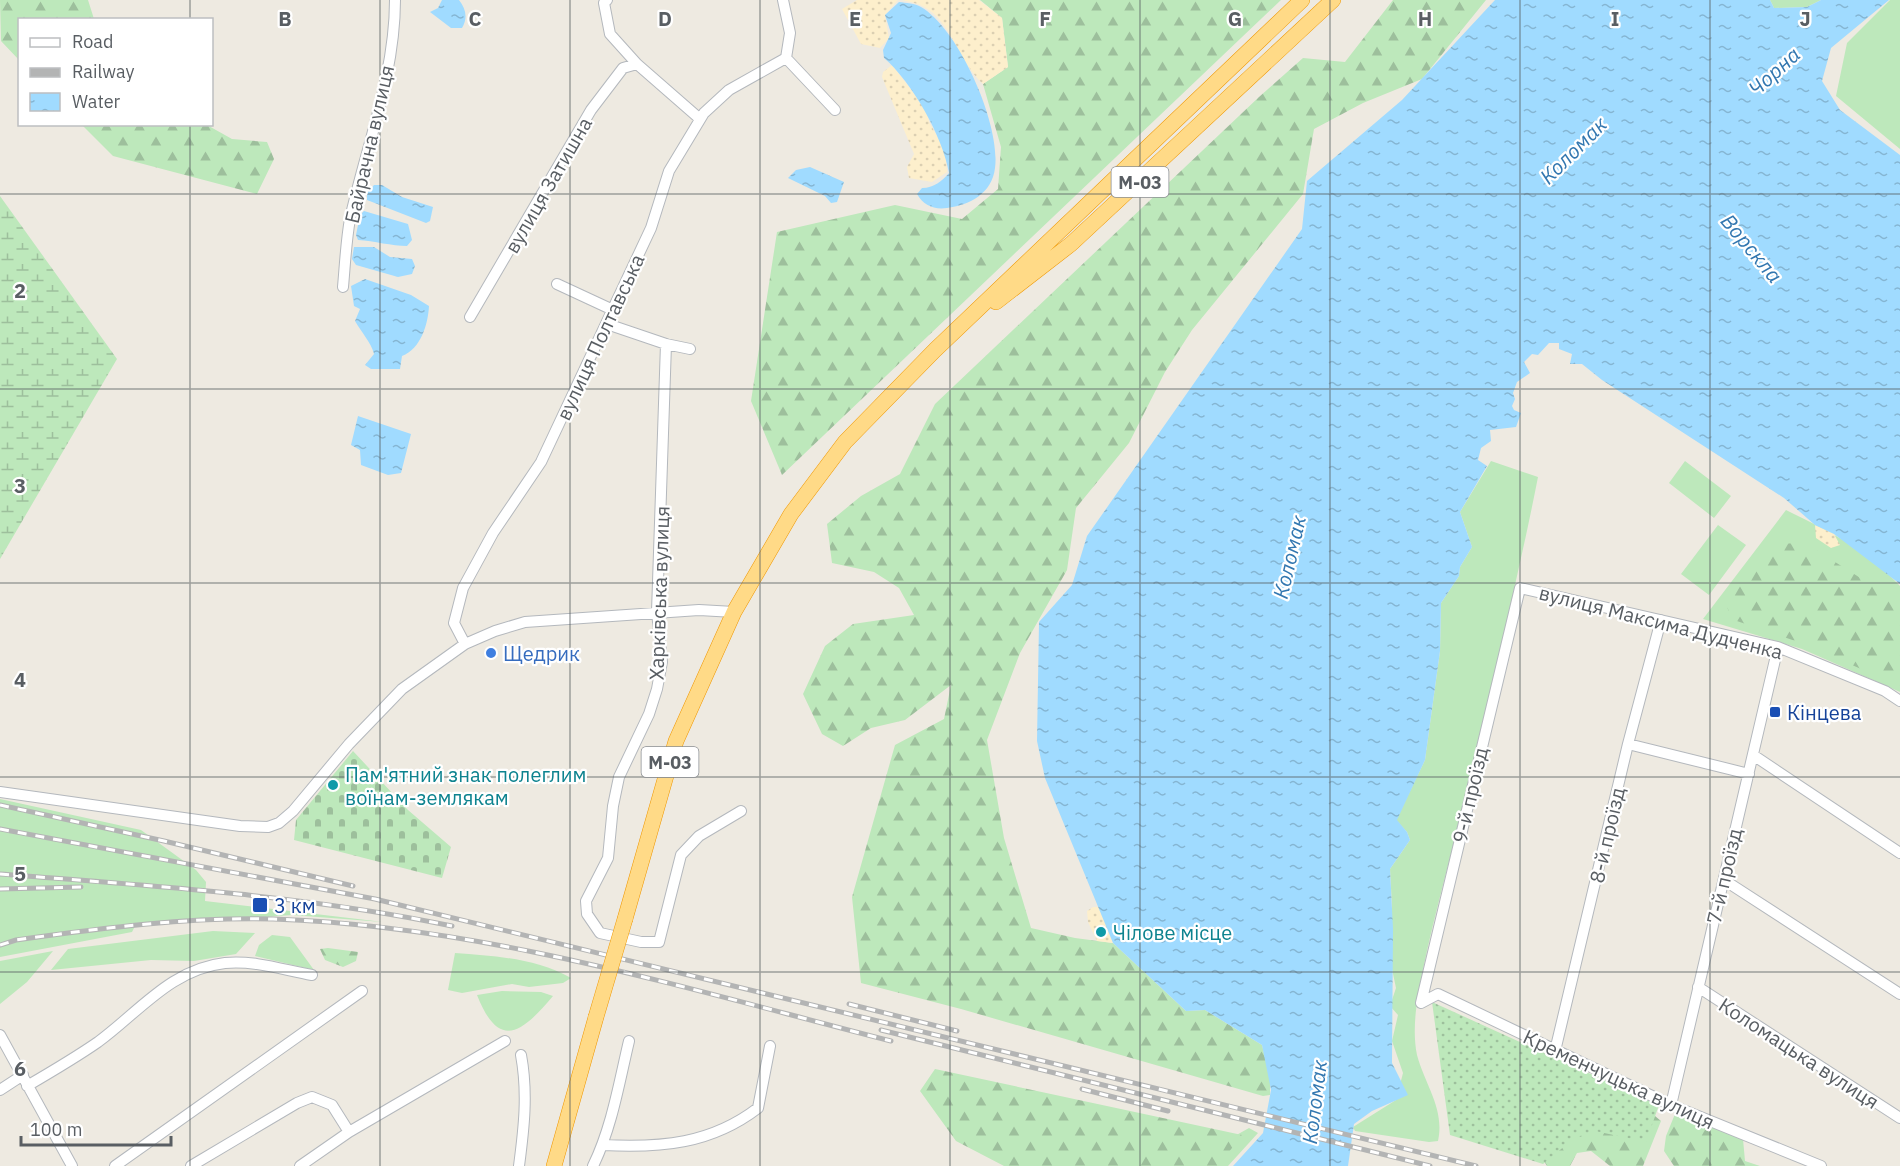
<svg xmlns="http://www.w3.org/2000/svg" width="1900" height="1166" font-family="'IBM Plex Sans',sans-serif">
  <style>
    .grass { fill: #bde8bb }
    .forest { fill: url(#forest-firs) }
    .wetland { fill: url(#wetland-marsh) }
    .sand { fill: url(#sand-dots) }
    .cemetery { fill: url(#cemetery-stones) }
    .garden { fill: url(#garden-dots) }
    .water { fill: url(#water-ripples) }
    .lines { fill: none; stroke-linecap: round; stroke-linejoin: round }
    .minor-casing { stroke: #b4b8bd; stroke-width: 12 }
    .highway-casing { stroke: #ef9700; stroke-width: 16 }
    .minor { stroke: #fff; stroke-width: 10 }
    .highway { stroke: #ffda87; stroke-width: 15 }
    .rail-casing { stroke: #b3b4b4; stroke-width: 5 }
    .rail { stroke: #fff; stroke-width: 3; stroke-dasharray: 9; stroke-linecap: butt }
    .highway-bridge-casing { stroke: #ef9700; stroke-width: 16; stroke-linecap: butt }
    .highway-bridge { stroke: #ffda87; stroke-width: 15 }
    .grid { fill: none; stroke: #595e63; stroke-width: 1.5; stroke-opacity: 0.55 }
    .shop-dot { fill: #3f7fe0; stroke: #fff; stroke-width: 2 }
    .transit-dot { fill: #1a4fb4; stroke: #fff; stroke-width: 2 }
    .culture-dot { fill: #0f9aa8; stroke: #fff; stroke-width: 2 }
    .labels { text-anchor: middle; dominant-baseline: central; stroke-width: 4.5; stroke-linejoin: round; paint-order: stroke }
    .shield { fill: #fff; stroke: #8b8e92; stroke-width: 1.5 }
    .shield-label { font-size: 18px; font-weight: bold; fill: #595e63 }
    .street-label { font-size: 20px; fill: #595e63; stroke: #fff }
    .shop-label { font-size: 20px; fill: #366cbe; stroke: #fff; text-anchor: start }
    .transit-label { font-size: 20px; fill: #164399; stroke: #fff; text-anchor: start }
    .culture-label { font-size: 20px; fill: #0d838f; stroke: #fff; text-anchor: start }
    .water-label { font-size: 21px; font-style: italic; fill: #3277b0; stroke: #fff }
    .grid-label { font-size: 20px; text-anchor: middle; font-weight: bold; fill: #595e63; stroke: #fff; stroke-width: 4.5; stroke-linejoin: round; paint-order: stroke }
  </style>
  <defs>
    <pattern id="forest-firs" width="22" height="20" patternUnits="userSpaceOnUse" patternTransform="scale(1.5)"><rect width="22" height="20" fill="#bde8bb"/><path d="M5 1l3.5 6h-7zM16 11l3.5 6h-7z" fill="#9dbf9c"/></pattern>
    <pattern id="wetland-marsh" width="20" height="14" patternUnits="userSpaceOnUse" patternTransform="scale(1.5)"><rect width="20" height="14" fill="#bde8bb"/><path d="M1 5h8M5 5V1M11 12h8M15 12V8" fill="none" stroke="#9dbf9c"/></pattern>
    <pattern id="sand-dots" width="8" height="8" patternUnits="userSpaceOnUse" patternTransform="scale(1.5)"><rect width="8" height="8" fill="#fdefcc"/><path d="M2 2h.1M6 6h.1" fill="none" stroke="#dbcfb2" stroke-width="1.8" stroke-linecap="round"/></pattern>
    <pattern id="cemetery-stones" width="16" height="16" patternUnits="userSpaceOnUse" patternTransform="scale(1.5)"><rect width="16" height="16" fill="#bde8bb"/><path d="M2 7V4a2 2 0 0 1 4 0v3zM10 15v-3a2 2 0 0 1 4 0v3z" fill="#9dbf9c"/></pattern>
    <pattern id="garden-dots" width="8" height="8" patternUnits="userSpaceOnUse" patternTransform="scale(1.5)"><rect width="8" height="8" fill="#bde8bb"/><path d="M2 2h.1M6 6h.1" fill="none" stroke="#9dbf9c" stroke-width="1.8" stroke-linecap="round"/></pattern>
    <pattern id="water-ripples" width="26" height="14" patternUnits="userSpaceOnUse" patternTransform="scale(1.5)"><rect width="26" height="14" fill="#a0dbff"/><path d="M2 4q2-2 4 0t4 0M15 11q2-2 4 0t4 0" fill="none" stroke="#85b5d2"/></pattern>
  </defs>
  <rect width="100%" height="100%" fill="#eeeae1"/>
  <path class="grass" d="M1770,0H1821L1807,7L1774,8Z
    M1890,0H1900V149L1836,96L1847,43Z
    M1491,461L1538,477C1516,589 1488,699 1462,810C1447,872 1429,933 1418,996C1415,1014 1413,1036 1417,1055C1425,1085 1445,1109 1438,1141L1429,1142L1355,1131L1353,1127L1396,1100L1403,1073L1392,1041L1398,1015L1390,1006L1396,988L1389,955L1392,907L1390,869L1410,840L1407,832L1396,820L1425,760L1440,651L1441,603L1459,576L1460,567L1472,547L1460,512Z
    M1685,461L1731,496L1714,518L1669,483Z
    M1786,510C1832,533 1865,548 1900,586V692L1802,649L1703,619Z
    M1718,525L1746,545L1709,595L1681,574Z
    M0,799L141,830L196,870L206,882L205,901L383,922L292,915L135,926L132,932L0,957Z
    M213,931L255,933L236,954L194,961L151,960L51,970L68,949Z
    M272,935L290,937L314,970L255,956L259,945Z
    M53,951L27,982L0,1004V961Z
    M455,953C495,956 535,958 571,978L563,983L529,987L512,984L462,993L448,990Z
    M502,991L541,992L553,996C522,1033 499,1051 477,995Z
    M1249,1128L1258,1133L1228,1166H1181Z"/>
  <path class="forest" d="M0,0H88L94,19L20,20L19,60L1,41Z
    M980,0H1281L782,475L751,401L777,232L895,205L962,219L998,189L1001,147L983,84L1008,67L1002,18Z
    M1393,0H1486L1422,79L1363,103L1314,129L1303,194L1192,330L1165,372L1129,443L1076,508L1067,570L1020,653L987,740L1004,838L1031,928L1075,938L1113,943L1186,1011L1205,1010L1262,1045L1270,1077V1095L1263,1096L961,1009L861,983L852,897L895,745L944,719L951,685L905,720L871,728L843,746L822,734L803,694L825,646L853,624L914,615L899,588L874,572L832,563L827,524L861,496L900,474L935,404L1259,97L1303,58L1345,62Z
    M82,125H207L232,139L267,142L274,159L257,194L113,156Z
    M1805,543L1900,603V686L1804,644L1731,619L1725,600L1741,574L1774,544Z
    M328,948L358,952L356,961L343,967L325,960L320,949Z
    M935,1069L1242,1135L1218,1166H1004L956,1141L920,1091Z
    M1675,1114L1698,1120L1743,1139L1745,1161L1760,1166H1674L1664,1151L1666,1136Z
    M1655,1116L1661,1121L1643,1166H1610L1591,1151L1577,1153L1570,1166H1547L1541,1156L1562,1134L1621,1127Z"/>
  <path class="wetland" d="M0,196L117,359L0,559Z"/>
  <path class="sand" d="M857,0H898L885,15L889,38L880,48L861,44L842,9Z
    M902,0H979L1002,18L1008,67L983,84C960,64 951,21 924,7C918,3 909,2 902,0Z
    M892,65L926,109L929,122L945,150L947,172L932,182L909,178L907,167L914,154L882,77L883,72Z
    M1815,525L1834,534L1840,545L1831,548L1816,538Z
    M1093,907H1100L1113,943L1097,941L1088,922L1087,911Z"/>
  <path class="cemetery" d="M353,751L408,810L451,847L442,878L294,840L296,820Z"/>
  <path class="garden" d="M1432,1002L1659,1105L1646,1142L1595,1131L1572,1140L1543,1164L1450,1135Z"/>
  <path class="water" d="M442,0H459C466,9 468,18 462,28H451L430,12L438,8Z
    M1495,0H1770L1774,8L1807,7L1821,0H1889L1831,48L1822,81L1840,110L1900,155V584L1834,534L1815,525L1784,498L1602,380L1582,364H1570L1572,354L1559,349V343H1549L1538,355L1532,354L1524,362L1530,373L1517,382L1513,393L1515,399L1512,406L1514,410L1521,413L1516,427L1490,430L1491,441L1481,448L1478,460L1487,466L1460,512L1472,547L1460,567L1459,576L1441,603L1440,651L1425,760L1397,820L1407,832L1410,840L1390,869L1393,929L1392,1063L1408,1095L1372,1111L1354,1124L1348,1166H1233L1263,1133L1271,1090L1262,1045L1205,1010L1186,1011L1113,943L1045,778L1037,741L1039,622L1072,585L1087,536L1302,229L1307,181L1402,100Z
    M899,2C906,3 915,3 921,7C959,29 1001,125 995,168C992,194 969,205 947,208C934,210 923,205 917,194L922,188C934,188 942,181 949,173C943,137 912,82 884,58L883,50L891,33L885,15Z
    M810,167L844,182L837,202L831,203L825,196L788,178L796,170Z
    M374,185H382L402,197L433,207L430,221L426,223L367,200V193Z
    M364,211L408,224L412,240L407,246C392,246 374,241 358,240L356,235L360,215Z
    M354,247H374L390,257L412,259L415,266L412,274L398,277L356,265L352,259Z
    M365,279L411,295L429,306C428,324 421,349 402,356L400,369H371L365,365L374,354C371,342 361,332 355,321L360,309L354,306L351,286Z
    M358,416L411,434L401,473L388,475L361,465L360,450L351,445Z"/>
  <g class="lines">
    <defs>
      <path id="minor" d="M607,0L604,3L610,34L637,64L700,119
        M783,0L790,33L786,58
        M786,58L835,110
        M557,284L613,310
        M343,287C345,265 346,241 350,219C366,147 395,75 395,0
        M470,317L591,110L623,68L637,64
        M607,324L666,344L657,612L662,662L657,689L649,714L619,777L613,806L608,858L586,901L587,914L600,933L641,942H659L681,855L699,836L741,811
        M666,344L690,349
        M465,644L454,623L463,588L493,533L541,462L651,228L669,171L704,113L729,90L786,58
        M1628,744L1749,774
        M1753,755L1900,853
        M0,792L240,826L268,827L279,823L293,811L349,744L402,689L465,644L495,631L525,622L699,610L734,612
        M1724,880L1900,994
        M1698,987L1900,1118
        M1421,1003L1520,588L1778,647L1885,691L1900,701
        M1421,1003L1438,994L1671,1105L1821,1166
        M0,1035L72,1166
        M1555,1051L1628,744L1661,620
        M27,1086C51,1072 75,1058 98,1042C139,1012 171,969 225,963C254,960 284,970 312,975
        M0,1090L23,1075
        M1671,1105L1778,647
        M603,1145C661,1148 711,1144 758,1108L770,1046
        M115,1166L362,991
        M191,1166L297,1103L312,1097L332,1105L349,1132
        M300,1166L349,1132L505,1041
        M519,1166C524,1128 528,1093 521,1055
        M593,1166C612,1127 619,1083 629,1041"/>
      <path id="highway" d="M996,302L1071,244L1333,0
        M625,919L676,741L734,612L791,514L845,442L935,350L1302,0
        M554,1166L596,1017"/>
    </defs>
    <use href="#minor" class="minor-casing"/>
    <use href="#highway" class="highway-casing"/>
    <use href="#minor" class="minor"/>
    <use href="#highway" class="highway"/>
    <defs>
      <path id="rail" d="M0,805L164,841L353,886
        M0,829L375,899L1476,1166
        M0,874C152,886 303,895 452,926
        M0,889L81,887
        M0,945L16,940C102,928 187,917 273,919C485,926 687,989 891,1041
        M849,1004L957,1031
        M881,1030L1430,1166
        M1082,1089L1168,1111"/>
    </defs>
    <use href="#rail" class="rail-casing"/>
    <use href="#rail" class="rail"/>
    <defs>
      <path id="highway-bridge" d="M596,1017L625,919"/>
    </defs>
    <use href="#highway-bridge" class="highway-bridge-casing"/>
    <use href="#highway-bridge" class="highway-bridge"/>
  </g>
  <path class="grid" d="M190,0V20M380,0V1166M570,0V1166M760,0V1166M950,0V1166M1140,0V1166M1330,0V1166M1520,0V1166M1710,0V1166M190,124V1166M0,194H1900M0,389H1900M0,583H1900M0,777H1900M0,972H1900"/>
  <circle class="shop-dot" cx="491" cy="653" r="6"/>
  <g class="transit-dot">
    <rect x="1769" y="706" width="12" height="12" rx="3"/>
    <rect x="252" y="897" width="16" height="16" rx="3"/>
  </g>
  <g class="culture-dot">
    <circle cx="333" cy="785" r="6"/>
    <circle cx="1101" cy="932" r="6"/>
  </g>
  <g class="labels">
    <g class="shield">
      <rect x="1111.5" y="167" width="57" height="30" rx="4.5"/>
      <rect x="641.5" y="747" width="57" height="30" rx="4.5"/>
    </g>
    <g class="shield-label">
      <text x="1140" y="182">М-03</text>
      <text x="670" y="762">М-03</text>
    </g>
    <g class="street-label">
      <text transform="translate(369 144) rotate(-77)">Байрачна вулиця</text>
      <text transform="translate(548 185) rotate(-60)">вулиця Затишна</text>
      <text transform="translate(600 337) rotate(-65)">вулиця Полтавська</text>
      <text transform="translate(659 593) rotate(-88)">Харківська вулиця</text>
      <text transform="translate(1661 622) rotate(14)">вулиця Максима Дудченка</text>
      <text transform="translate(1470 795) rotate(-77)">9-й проїзд</text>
      <text transform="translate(1607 835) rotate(-77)">8-й проїзд</text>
      <text transform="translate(1724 876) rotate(-77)">7-й проїзд</text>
      <text transform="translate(1799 1053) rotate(33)">Коломацька вулиця</text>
      <text transform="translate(1619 1079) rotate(25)">Кременчуцька вулиця</text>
    </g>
    <g class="shop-label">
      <text x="503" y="653">Щедрик</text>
    </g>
    <g class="transit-label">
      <text x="1787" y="712">Кінцева</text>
      <text x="274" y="905">3 км</text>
    </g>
    <g class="culture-label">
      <text x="345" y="774">Пам'ятний знак полеглим<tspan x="345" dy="23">воїнам-землякам</tspan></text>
      <text x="1113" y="932">Чілове місце</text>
    </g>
    <g class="water-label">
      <text transform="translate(1774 71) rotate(-42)">Чорна</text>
      <text transform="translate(1573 150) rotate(-45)">Коломак</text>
      <text transform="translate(1752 248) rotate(50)">Ворскла</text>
      <text transform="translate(1289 557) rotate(-77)">Коломак</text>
      <text transform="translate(1314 1102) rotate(-83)">Коломак</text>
    </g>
  </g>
  <g class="grid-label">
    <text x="285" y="26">B</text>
    <text x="475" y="26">C</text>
    <text x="665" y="26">D</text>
    <text x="855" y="26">E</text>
    <text x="1045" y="26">F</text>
    <text x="1235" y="26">G</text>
    <text x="1425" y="26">H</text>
    <text x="1615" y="26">I</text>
    <text x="1805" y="26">J</text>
    <text x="20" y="298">2</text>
    <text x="20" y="493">3</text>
    <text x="20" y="687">4</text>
    <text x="20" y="881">5</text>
    <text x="20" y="1076">6</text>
  </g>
  <rect x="18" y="18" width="195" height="108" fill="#ffffff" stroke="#bdbfc1" stroke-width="1.5"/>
  <rect x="30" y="38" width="30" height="9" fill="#ffffff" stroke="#bdbfc1" stroke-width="1.5"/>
  <text x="72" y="48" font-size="18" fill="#595e63">Road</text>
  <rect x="30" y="68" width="30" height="9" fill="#b3b4b4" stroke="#bdbfc1" stroke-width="1.5"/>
  <text x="72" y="78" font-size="18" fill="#595e63">Railway</text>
  <rect x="30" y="93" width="30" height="18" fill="url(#water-ripples)" stroke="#bdbfc1" stroke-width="1.5"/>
  <text x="72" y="108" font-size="18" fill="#595e63">Water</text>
  <path d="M21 1136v9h150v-9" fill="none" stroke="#595e63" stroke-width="3"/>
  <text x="30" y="1136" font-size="18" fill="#595e63" stroke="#ffffff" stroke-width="4.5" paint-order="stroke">100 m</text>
</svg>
